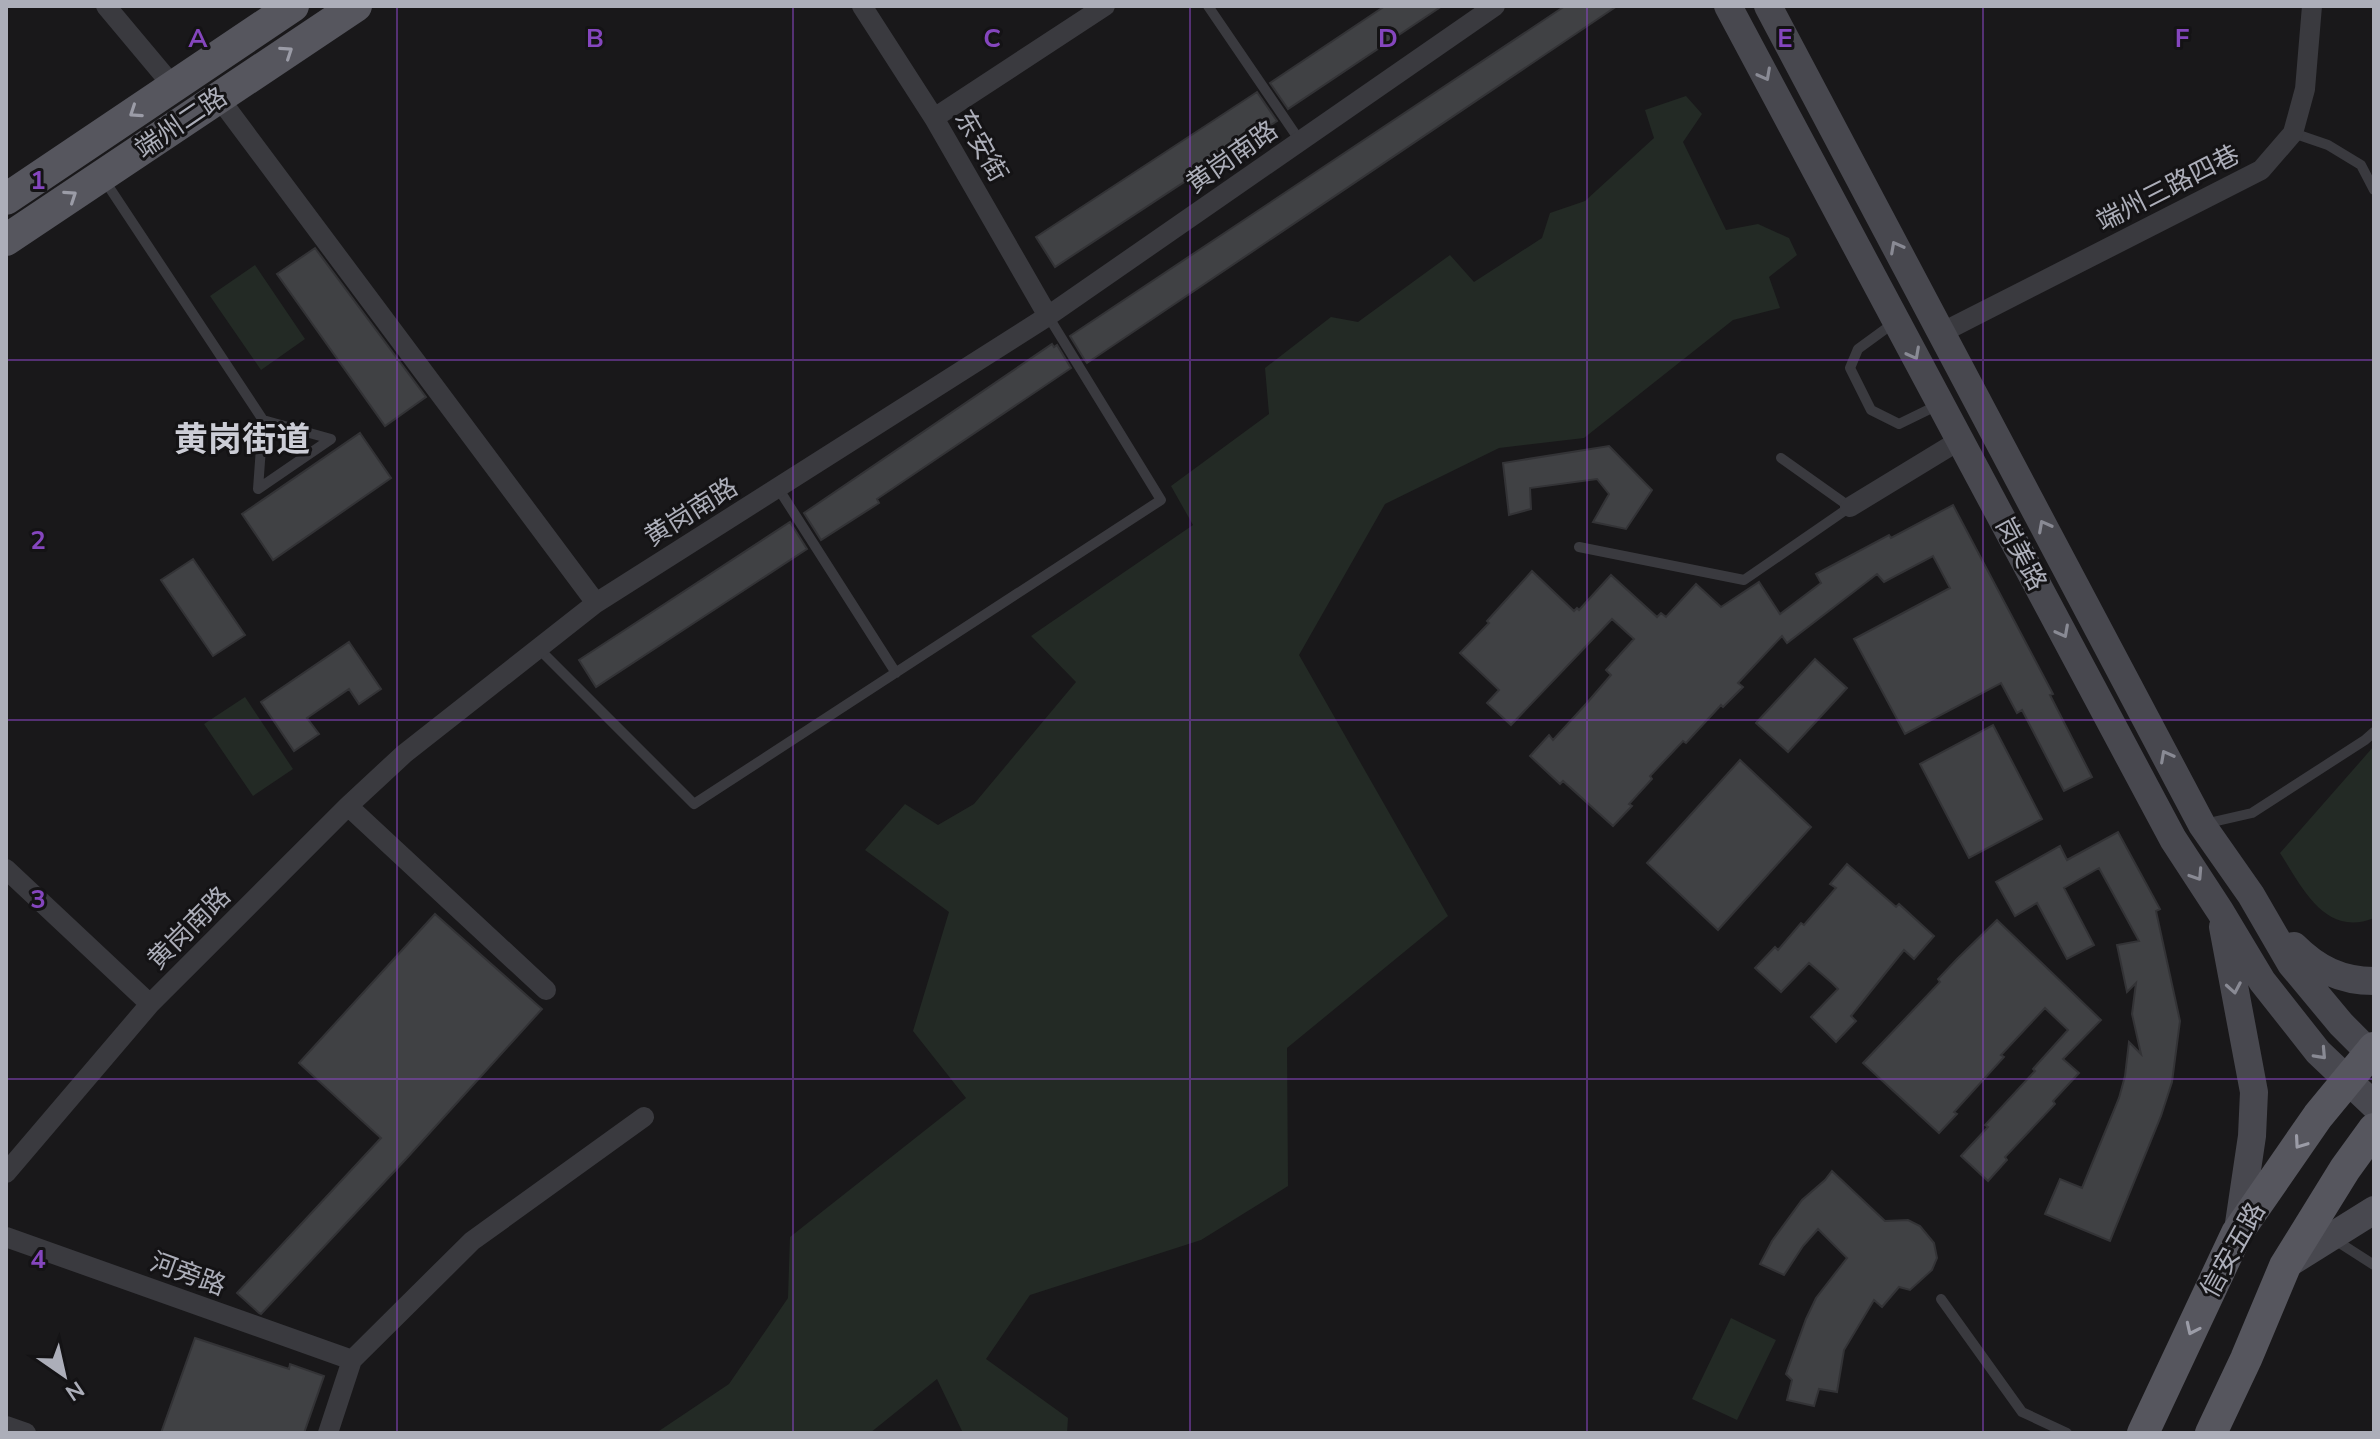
<svg xmlns="http://www.w3.org/2000/svg" width="2380" height="1439" font-family="'Nunito Sans','Noto Sans SC',sans-serif">
  <style>
    .green { fill: #232a25 }
    .building { fill: #404144; stroke: #333336; stroke-width: 2 }
    .lines { fill: none; stroke-linecap: round; stroke-linejoin: round }
    .service { stroke: #3a3a3f; stroke-width: 10 }
    .minor { stroke: #3a3a3f; stroke-width: 20 }
    .secondary { stroke: #48484f; stroke-width: 28 }
    .primary { stroke: #56565e; stroke-width: 32 }
    .oneway { stroke: #9b9ca7 }
    .oneway2 { stroke: #898a94 }
    .grid { fill: none; stroke: #8546be; stroke-width: 2; stroke-opacity: 0.55 }
    .labels { text-anchor: middle; dominant-baseline: central; stroke-width: 6; stroke-linejoin: round; paint-order: stroke }
    .street-label { font-size: 26px; fill: #acaeb9; stroke: #141315 }
    .district-label { font-size: 34px; font-weight: bold; fill: #cccdd6; stroke: #141315 }
    .grid-label { font-size: 26px; text-anchor: middle; font-weight: bold; fill: #8546be; stroke: #141315; stroke-width: 6; stroke-linejoin: round; paint-order: stroke }
  </style>
  <rect width="100%" height="100%" fill="#19181a"/>
  <path class="green" d="M1686,96L1702,114L1683,142L1726,230L1758,224L1789,238L1797,255L1769,277L1780,308L1733,320L1584,438L1499,448L1385,504L1299,655L1448,916L1287,1048L1288,1186L1201,1240L1030,1295L986,1359L1068,1418L1067,1433H963L937,1379L870,1433H656L729,1384L788,1298L790,1237L966,1098L913,1031L949,912L865,850L905,804L938,825L974,804L1076,682L1031,636L1193,525L1171,486L1269,414L1265,368L1331,317L1358,322L1450,255L1474,282L1542,238L1550,213L1585,201L1654,138L1645,110Z
    M255,265L305,339L261,370L210,296Z
    M245,697L293,769L253,796L204,724Z
    M2374,746V918C2325,938 2302,887 2280,853Z
    M1731,1318L1776,1340L1737,1420L1692,1399Z"/>
  <path class="building" d="M1385,6H1442L1288,109L1270,83Z
    M1565,6H1617L1087,363L1084,359L1070,336Z
    M1257,92L1277,121L1055,267L1036,237Z
    M315,248L426,397L385,426L277,274Z
    M1052,344L1054,347L1057,345L1071,368L877,499L879,503L821,540L804,513Z
    M360,433L391,478L273,560L242,514Z
    M1609,446L1652,490L1626,529L1593,522L1609,494L1597,479L1530,488L1531,509L1509,515L1503,463Z
    M1953,505L2053,694L2050,695L2092,777L2064,791L2022,710L2017,713L2001,683L1905,734L1854,639L1950,588L1933,556L1884,582L1877,574L1787,643L1782,636L1738,683L1743,687L1723,707L1721,705L1686,743L1683,741L1650,776L1652,779L1629,804L1632,806L1613,826L1563,781L1560,784L1530,756L1549,735L1553,740L1586,704L1611,675L1606,670L1634,639L1612,619L1511,725L1487,703L1499,690L1460,653L1489,623L1487,621L1532,571L1574,611L1577,608L1579,610L1611,575L1657,617L1661,613L1666,617L1696,584L1721,607L1759,582L1780,614L1821,583L1816,574L1889,535L1891,538Z
    M790,522L807,549L596,687L579,660Z
    M193,559L245,635L213,656L161,580Z
    M349,642L381,689L359,704L349,689L307,718L319,734L294,751L261,702Z
    M1815,659L1847,688L1788,752L1756,723Z
    M1993,725L2042,819L1969,858L1920,764Z
    M1740,760L1811,827L1718,930L1647,863Z
    M2118,832L2160,909L2156,911L2180,1021L2172,1082L2161,1116L2110,1241L2045,1214L2060,1179L2082,1188L2119,1098L2125,1076L2129,1042L2141,1054L2132,1014L2136,983L2127,992L2117,945L2139,941L2099,868L2064,888L2094,945L2067,959L2037,903L2015,916L1996,882L2060,846L2067,860Z
    M1847,864L1896,907L1899,904L1934,936L1914,959L1904,950L1851,1016L1856,1021L1836,1042L1811,1017L1838,989L1832,983L1809,963L1781,992L1755,968L1775,947L1778,950L1801,923L1804,925L1836,888L1830,884Z
    M435,914L542,1009L406,1159L261,1314L259,1313L237,1293L381,1138L299,1063Z
    M1997,920L2101,1020L2063,1059L2079,1073L2053,1101L2055,1104L2005,1157L2007,1160L1988,1181L1961,1156L1988,1127L1985,1125L2035,1071L2033,1069L2068,1030L2045,1008L2001,1055L2004,1057L1954,1112L1957,1114L1939,1133L1863,1063L1940,982L1938,979L1957,959Z
    M1832,1171L1885,1221L1908,1220L1920,1226L1934,1243L1937,1258L1932,1270L1910,1290L1899,1287L1882,1307L1874,1300L1844,1350L1837,1392L1819,1389L1814,1406L1787,1400L1792,1380L1786,1374L1806,1319L1816,1298L1847,1258L1818,1229L1803,1246L1784,1275L1760,1264L1772,1241L1802,1200L1825,1180Z
    M195,1338L289,1369L290,1364L324,1376L304,1433H161Z"/>
  <g class="lines">
    <path class="service" d="M1208,6L1300,141
      M2293,133L2328,145L2361,165L2374,190
      M105,181L263,420L258,489L331,439L263,420
      M1895,322L1858,349L1850,368L1871,410L1899,424L1938,405
      M778,488L896,673
      M1579,547L1744,580L1850,507L1781,458
      M538,648L694,804L1161,500L1048,316
      M2204,824L2252,813L2365,740L2374,732
      M2335,1240L2374,1265
      M1941,1299L2022,1412L2067,1433"/>
    <path class="minor" d="M106,6L173,86
      M862,6L934,118L1048,316
      M219,98L596,603
      M934,118L1105,6
      M1941,333L2261,170L2293,133L2305,89L2312,6
      M1850,507L1960,440
      M348,806L546,990
      M6,869L150,1004
      M6,1173L150,1004L348,806L404,754L596,603L1048,316L1495,6
      M6,1237L352,1360
      M6,1426L26,1433
      M328,1433L352,1360L472,1241L644,1117"/>
    <path class="secondary" d="M1728,6L2173,839L2220,911L2262,981L2318,1052L2374,1105
      M1768,6L2202,825L2251,895L2291,964L2341,1024L2374,1057
      M2223,927L2254,1092L2252,1136L2238,1230
      M2294,946C2317,969 2341,981 2374,981
      M2286,1265L2374,1210"/>
    <path class="primary" d="M6,199L293,6
      M6,240L356,6
      M2143,1433L2237,1233L2318,1116L2374,1048
      M2211,1433L2246,1359L2285,1266L2345,1169L2374,1129"/>
  </g>
  <defs><path id="oneway-chevron" d="M-2-3.5L2.5 0L-2 3.5" fill="none" stroke-width="1.6" stroke-linecap="round" stroke-linejoin="round" transform="scale(2)"/></defs>
  <g class="oneway">
    <use href="#oneway-chevron" transform="translate(287 52) rotate(-34)"/>
    <use href="#oneway-chevron" transform="translate(135 112) rotate(146)"/>
    <use href="#oneway-chevron" transform="translate(71 196) rotate(-34)"/>
    <use href="#oneway-chevron" transform="translate(2300 1143) rotate(125)"/>
    <use href="#oneway-chevron" transform="translate(2192 1329) rotate(115)"/>
  </g>
  <g class="oneway2">
    <use href="#oneway-chevron" transform="translate(1765 75) rotate(62)"/>
    <use href="#oneway-chevron" transform="translate(1896 247) rotate(-118)"/>
    <use href="#oneway-chevron" transform="translate(1914 354) rotate(62)"/>
    <use href="#oneway-chevron" transform="translate(2044 526) rotate(-118)"/>
    <use href="#oneway-chevron" transform="translate(2063 632) rotate(62)"/>
    <use href="#oneway-chevron" transform="translate(2166 756) rotate(-118)"/>
    <use href="#oneway-chevron" transform="translate(2197 875) rotate(57)"/>
    <use href="#oneway-chevron" transform="translate(2234 988) rotate(80)"/>
    <use href="#oneway-chevron" transform="translate(2321 1054) rotate(47)"/>
  </g>
  <path class="grid" d="M397,6V1433M793,6V1433M1190,6V1433M1587,6V1433M1983,6V1433M6,360H2374M6,720H2374M6,1079H2374"/>
  <g class="labels">
    <g class="street-label">
      <text transform="translate(181 123) rotate(-34)">端州二路</text>
      <text transform="translate(981 146) rotate(60)">东安街</text>
      <text transform="translate(1232 157) rotate(-35)">黄岗南路</text>
      <text transform="translate(2168 188) rotate(-27)">端州三路四巷</text>
      <text transform="translate(691 512) rotate(-32)">黄岗南路</text>
      <text transform="translate(2021 554) rotate(62)">岗美路</text>
      <text transform="translate(189 928) rotate(-45)">黄岗南路</text>
      <text transform="translate(2233 1250) rotate(-61)">信安五路</text>
      <text transform="translate(188 1274) rotate(20)">河旁路</text>
    </g>
    <g class="district-label">
      <text x="242" y="440">黄岗街道</text>
    </g>
  </g>
  <g class="grid-label">
    <text x="198" y="47">A</text>
    <text x="595" y="47">B</text>
    <text x="992" y="47">C</text>
    <text x="1388" y="47">D</text>
    <text x="1785" y="47">E</text>
    <text x="2182" y="47">F</text>
    <text x="38" y="189">1</text>
    <text x="38" y="549">2</text>
    <text x="38" y="908">3</text>
    <text x="38" y="1268">4</text>
  </g>
  <rect width="2380" height="1439" fill="none" stroke="#acaeb9" stroke-width="16"/>
  <g transform="translate(64 1375) rotate(146)" stroke="#141315" stroke-width="6" paint-order="stroke">
  <path d="M0-6L14 30L0 20L-14 30Z" fill="#acaeb9"/>
  <text y="-12" font-size="22" font-weight="bold" text-anchor="middle" fill="#acaeb9">N</text>
  </g>
</svg>
